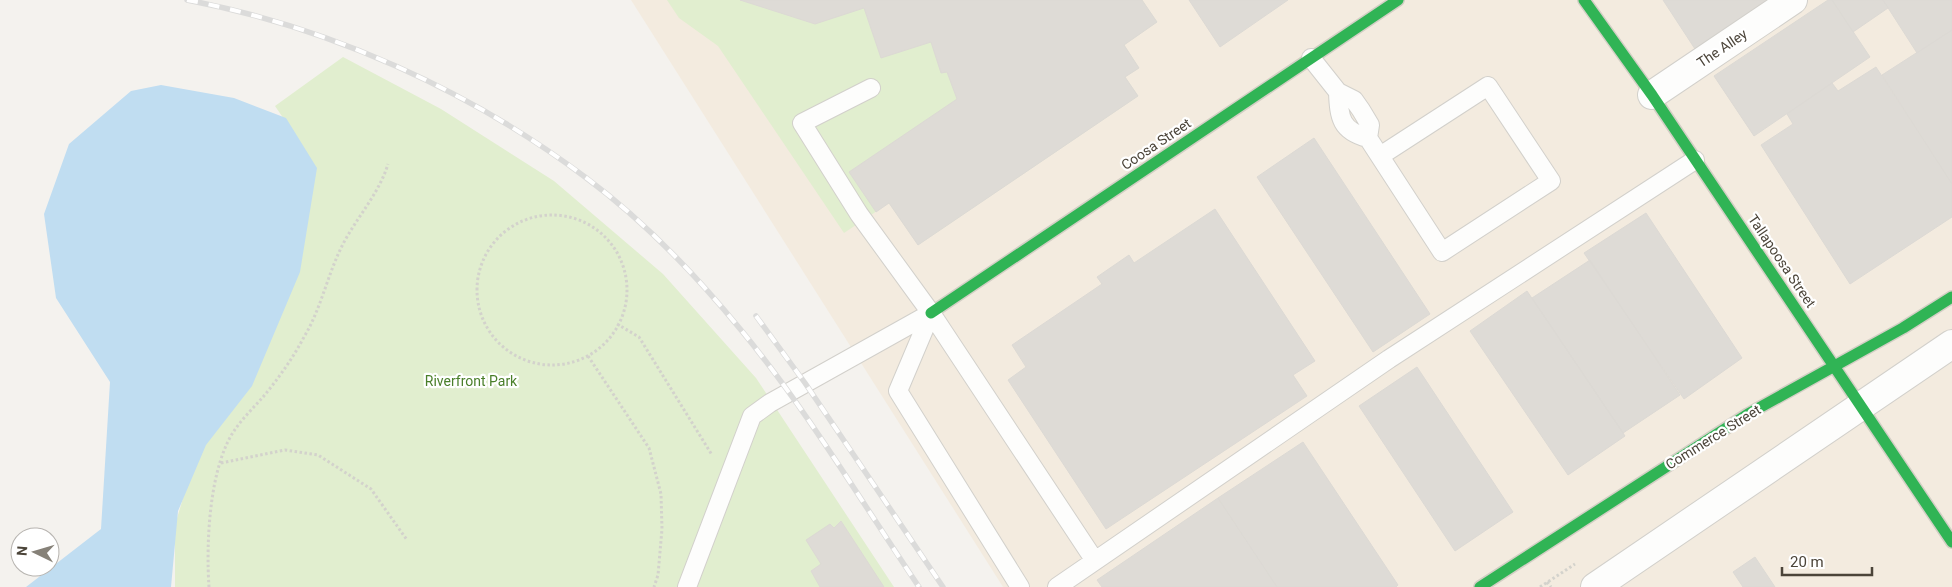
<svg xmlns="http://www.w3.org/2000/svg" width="1952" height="587" font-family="Roboto,sans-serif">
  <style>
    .commercial { fill: #f3ebdf }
    .green { fill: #e1eecf }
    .water { fill: #c0ddf1 }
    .building { fill: #dedbd6; stroke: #dcd9d4 }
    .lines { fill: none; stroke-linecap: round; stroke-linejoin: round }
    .lane-casing { stroke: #d2d0cb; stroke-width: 20 }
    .street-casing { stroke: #d2d0cb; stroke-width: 30 }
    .fast-casing { stroke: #d3cfc5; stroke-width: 14 }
    .path { stroke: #d3d2cc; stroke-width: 3; stroke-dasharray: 2.5 2.5; stroke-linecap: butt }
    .lane { stroke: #fdfdfc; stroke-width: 18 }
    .street { stroke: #fdfdfc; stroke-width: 28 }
    .fast { stroke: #30b455; stroke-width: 11 }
    .rail-casing { stroke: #dbdbda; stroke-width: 5.5 }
    .rail { stroke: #fff; stroke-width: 4; stroke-dasharray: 11; stroke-linecap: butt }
    .labels { text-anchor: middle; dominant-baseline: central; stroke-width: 4.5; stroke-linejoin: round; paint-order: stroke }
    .street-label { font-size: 14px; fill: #4b4439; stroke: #fff }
    .park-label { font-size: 14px; fill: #4a7f2a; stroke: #fff }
  </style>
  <rect width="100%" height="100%" fill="#f4f2ee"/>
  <path class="commercial" d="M631,0H1952V587H1003Z"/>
  <path class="green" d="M667,0H1142L1157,22L1124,45L1139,68L1125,77L1138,96L918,245L889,203L844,233L718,46L679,18Z
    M343,57L441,109L554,181L663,274L756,378L894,587H175V525L189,478L303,147L275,106Z"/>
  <path class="water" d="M161,85L234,98L286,118L317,168L300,272L252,386L206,445L178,511L171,587H26L101,529L110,382L56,298L44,214L69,144L131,91Z"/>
  <path class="building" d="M740,0H1142L1157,22L1124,45L1139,68L1125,77L1138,96L918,245L889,203L876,212L849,172L957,99L947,72L941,73L931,42L881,58L864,8L815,24Z
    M1189,0H1288L1220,47Z
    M1663,0H1769L1695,49Z
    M1828,0H1832L1870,57L1754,136L1714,76Z
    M1832,0H1883L1888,8L1853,32Z
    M1883,0H1952V30L1917,53Z
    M1952,30V184L1882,75Z
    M1876,67L1952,184V217L1850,284L1761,145L1793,124L1787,114L1832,83L1838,91Z
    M1314,138L1430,314L1373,352L1257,177Z
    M1215,209L1315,361L1293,375L1307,396L1106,529L1008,380L1026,367L1012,345L1102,284L1097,277L1129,255L1134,263Z
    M1646,213L1742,358L1684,399L1584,253Z
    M1590,260L1680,395L1623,433L1532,298Z
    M1527,291L1625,436L1568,475L1470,331Z
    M1417,367L1513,512L1455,551L1359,406Z
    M1303,442L1398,585L1396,587H1277L1218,498Z
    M1218,498L1277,587H1102L1097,580Z
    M841,521L884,587H820L811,571L821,564L806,540L830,524L834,528Z
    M1755,557L1775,587H1743L1733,572Z"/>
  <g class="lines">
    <defs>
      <path id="lane" d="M1311,58L1338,92L1354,100L1361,110L1370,125L1368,138
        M871,88L802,123L859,214L931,313L1095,561
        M1338,92C1339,118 1341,131 1368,138L1442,252L1551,181L1488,86L1380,156
        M931,313L898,391L1020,587
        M687,587L752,416L770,403L931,313
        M1057,587L1389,359L1695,160"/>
      <path id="street" d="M1652,95L1793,0
        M1595,587L1952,344"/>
      <path id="fast" d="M1584,0L1652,95L1952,542
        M931,313L1398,0
        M1480,587L1748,414L1903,328L1952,297"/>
    </defs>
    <use href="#lane" class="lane-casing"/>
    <use href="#street" class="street-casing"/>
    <use href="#fast" class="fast-casing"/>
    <path class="path" d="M477 290a75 75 0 1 1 150 0a75 75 0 1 1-150 0Z
      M617,324L639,337L712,455
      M588,356L649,448L661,494L662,529L658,575L654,587
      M221,463L285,450L318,455L371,489L407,540
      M1547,582L1551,587
      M209,587C206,543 209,465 236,428C244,417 254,407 263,397C278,379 293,358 304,337C321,309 327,276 342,246C356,218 379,194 388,164
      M1540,587L1575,564"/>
    <use href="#lane" class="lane"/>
    <use href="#street" class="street"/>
    <use href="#fast" class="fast"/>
    <defs>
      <path id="rail" d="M187,0C329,27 469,90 585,177C643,220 696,275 741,330C807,410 861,501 919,587
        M756,316L805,383L943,587"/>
    </defs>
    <use href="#rail" class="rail-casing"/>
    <use href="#rail" class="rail"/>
  </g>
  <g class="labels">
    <g class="street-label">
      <text transform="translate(1722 48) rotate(-34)">The Alley</text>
      <text transform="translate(1156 144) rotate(-34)">Coosa Street</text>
      <text transform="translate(1782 261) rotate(56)">Tallapoosa Street</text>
      <text transform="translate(1713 437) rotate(-32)">Commerce Street</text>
    </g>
    <g class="park-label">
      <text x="471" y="381">Riverfront Park</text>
    </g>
  </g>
  <g transform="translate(35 552) rotate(275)"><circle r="24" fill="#ffffff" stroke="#b7b4b0"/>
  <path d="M0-4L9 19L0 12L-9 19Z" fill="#868178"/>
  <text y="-8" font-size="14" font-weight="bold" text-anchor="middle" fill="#4b4439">N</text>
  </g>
  <path d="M1782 567v8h90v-8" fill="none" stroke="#4b4439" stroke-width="2.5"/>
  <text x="1790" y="567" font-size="15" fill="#4b4439" stroke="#ffffff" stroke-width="4" paint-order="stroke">20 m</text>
</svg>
